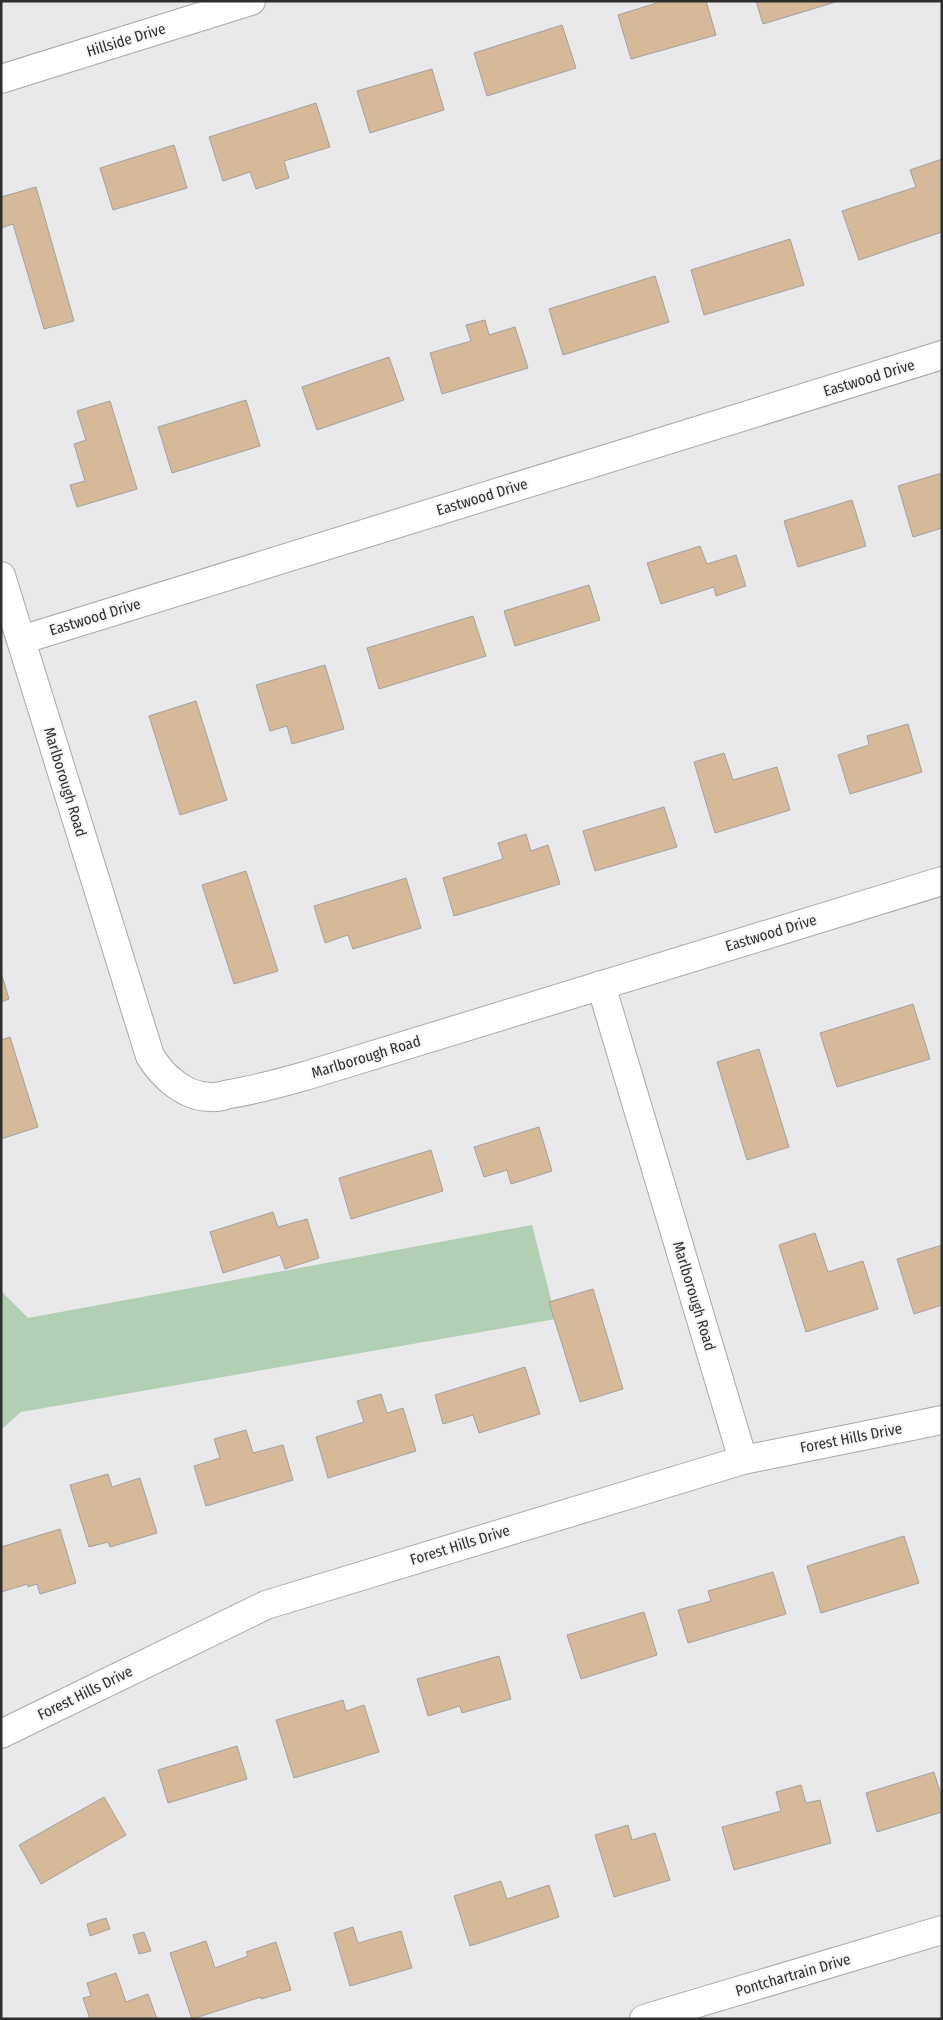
<svg xmlns="http://www.w3.org/2000/svg" width="943" height="2020" font-family="'Fira Sans Condensed',sans-serif">
  <style>
    .green { fill: #b2ceb3 }
    .building { fill: #d5b998; stroke: #a2a19f }
    .lines { fill: none; stroke-linecap: round; stroke-linejoin: round }
    .minor-casing { stroke: #a8a8ab; stroke-width: 30 }
    .minor { stroke: #fff; stroke-width: 28 }
    .labels { text-anchor: middle; dominant-baseline: central; stroke-width: 4; stroke-linejoin: round; paint-order: stroke }
    .street-label { font-size: 15px; fill: #2e2e2f; stroke: #f6f6f9 }
  </style>
  <rect width="100%" height="100%" fill="#e9e9ec"/>
  <path class="green" d="M532,1225L556,1319L21,1412L1,1430V1291L28,1318Z"/>
  <path class="building" d="M663,1H706L716,35L631,59L618,15Z
    M756,1H839L763,24Z
    M562,25L576,68L487,96L474,53Z
    M432,69L444,110L370,133L357,91Z
    M316,103L330,147L284,161L289,178L256,189L250,172L223,181L209,137Z
    M174,145L187,188L113,210L100,168Z
    M942,159V232L859,260L842,211L916,187L910,170Z
    M36,187L74,321L44,329L13,224L1,228V197Z
    M790,239L804,285L704,315L691,270Z
    M655,276L669,322L563,355L549,309Z
    M485,320L489,335L515,327L528,368L442,394L430,353L471,341L466,325Z
    M389,357L404,400L317,430L302,387Z
    M246,400L260,446L172,473L158,427Z
    M110,401L137,489L77,507L70,485L85,481L74,444L86,440L77,411Z
    M942,473V528L913,537L898,486Z
    M852,500L866,546L798,567L784,521Z
    M700,546L707,564L736,555L746,586L716,596L714,587L661,604L647,563Z
    M589,585L600,620L515,646L504,611Z
    M473,616L486,656L379,689L367,648Z
    M325,665L344,729L292,744L287,726L270,731L256,685Z
    M196,701L227,800L180,815L149,716Z
    M908,724L922,772L850,794L838,755L869,745L867,736Z
    M724,753L733,780L777,767L790,810L715,833L694,762Z
    M664,807L677,847L595,871L583,831Z
    M526,834L531,851L548,845L560,884L454,916L443,878L503,859L498,843Z
    M246,871L278,971L234,984L202,885Z
    M406,878L421,928L353,949L348,935L325,943L314,906Z
    M1,972L9,999L1,1002Z
    M913,1004L930,1059L837,1087L820,1033Z
    M10,1037L38,1127L1,1139V1040Z
    M759,1049L789,1147L747,1160L717,1062Z
    M539,1127L552,1171L511,1184L507,1170L484,1177L474,1147Z
    M431,1150L443,1191L351,1219L339,1178Z
    M273,1212L278,1227L307,1219L319,1258L285,1269L280,1255L223,1273L210,1232Z
    M815,1233L828,1272L863,1261L878,1309L806,1332L779,1245Z
    M942,1245V1305L914,1314L897,1259Z
    M593,1289L623,1389L580,1402L549,1302Z
    M525,1367L540,1414L479,1433L473,1415L443,1424L435,1395Z
    M381,1394L387,1413L403,1408L416,1451L328,1478L316,1437L364,1422L357,1401Z
    M246,1430L253,1453L283,1445L293,1480L206,1506L194,1466L220,1458L214,1439Z
    M108,1474L112,1487L140,1478L157,1533L110,1547L108,1542L89,1547L70,1485Z
    M60,1529L76,1583L40,1594L37,1584L28,1587V1584L1,1592V1547Z
    M904,1536L919,1583L821,1613L807,1566Z
    M773,1572L786,1614L688,1643L678,1610L711,1601L708,1591Z
    M644,1612L657,1655L581,1679L567,1635Z
    M499,1656L511,1699L462,1713L460,1706L428,1716L417,1679Z
    M343,1700L346,1711L364,1705L379,1752L294,1778L276,1720Z
    M237,1746L247,1779L168,1803L158,1770Z
    M934,1772L942,1799V1812L877,1832L866,1793Z
    M801,1785L806,1803L820,1800L831,1843L734,1870L722,1827L781,1811L776,1792Z
    M104,1797L126,1835L41,1884L19,1845Z
    M628,1825L632,1840L655,1833L670,1880L614,1897L595,1835Z
    M501,1881L507,1899L549,1885L559,1917L470,1946L454,1896Z
    M106,1918L110,1929L90,1936L87,1924Z
    M353,1927L358,1943L401,1931L412,1968L350,1986L334,1933Z
    M144,1932L151,1951L139,1954L133,1935Z
    M206,1941L215,1968L248,1956L246,1952L276,1942L291,1990L261,1999V1997L192,2019L170,1953Z
    M116,1973L126,2002L148,1994L157,2019H90L83,1998L91,1996L87,1983Z"/>
  <g class="lines">
    <defs>
      <path id="minor" d="M1,79L251,1
        M1,576L150,1056C163,1077 185,1097 211,1097C217,1098 224,1095 230,1094C255,1090 280,1083 305,1076L942,881
        M21,640L942,355
        M601,985L743,1460
        M1,1734L266,1605L743,1460L942,1420
        M644,2019L942,1930"/>
    </defs>
    <use href="#minor" class="minor-casing"/>
    <use href="#minor" class="minor"/>
  </g>
  <g class="labels">
    <g class="street-label">
      <text transform="translate(126 40) rotate(-17)">Hillside Drive</text>
      <text transform="translate(869 378) rotate(-17)">Eastwood Drive</text>
      <text transform="translate(482 497) rotate(-17)">Eastwood Drive</text>
      <text transform="translate(95 617) rotate(-17)">Eastwood Drive</text>
      <text transform="translate(65 782) rotate(73)">Marlborough Road</text>
      <text transform="translate(771 933) rotate(-17)">Eastwood Drive</text>
      <text transform="translate(366 1057) rotate(-17)">Marlborough Road</text>
      <text transform="translate(694 1296) rotate(73)">Marlborough Road</text>
      <text transform="translate(851 1438) rotate(-11)">Forest Hills Drive</text>
      <text transform="translate(460 1545) rotate(-17)">Forest Hills Drive</text>
      <text transform="translate(85 1693) rotate(-26)">Forest Hills Drive</text>
      <text transform="translate(793 1975) rotate(-16)">Pontchartrain Drive</text>
    </g>
  </g>
  <rect width="943" height="2020" fill="none" stroke="#2e2e2f" stroke-width="5"/>
</svg>
